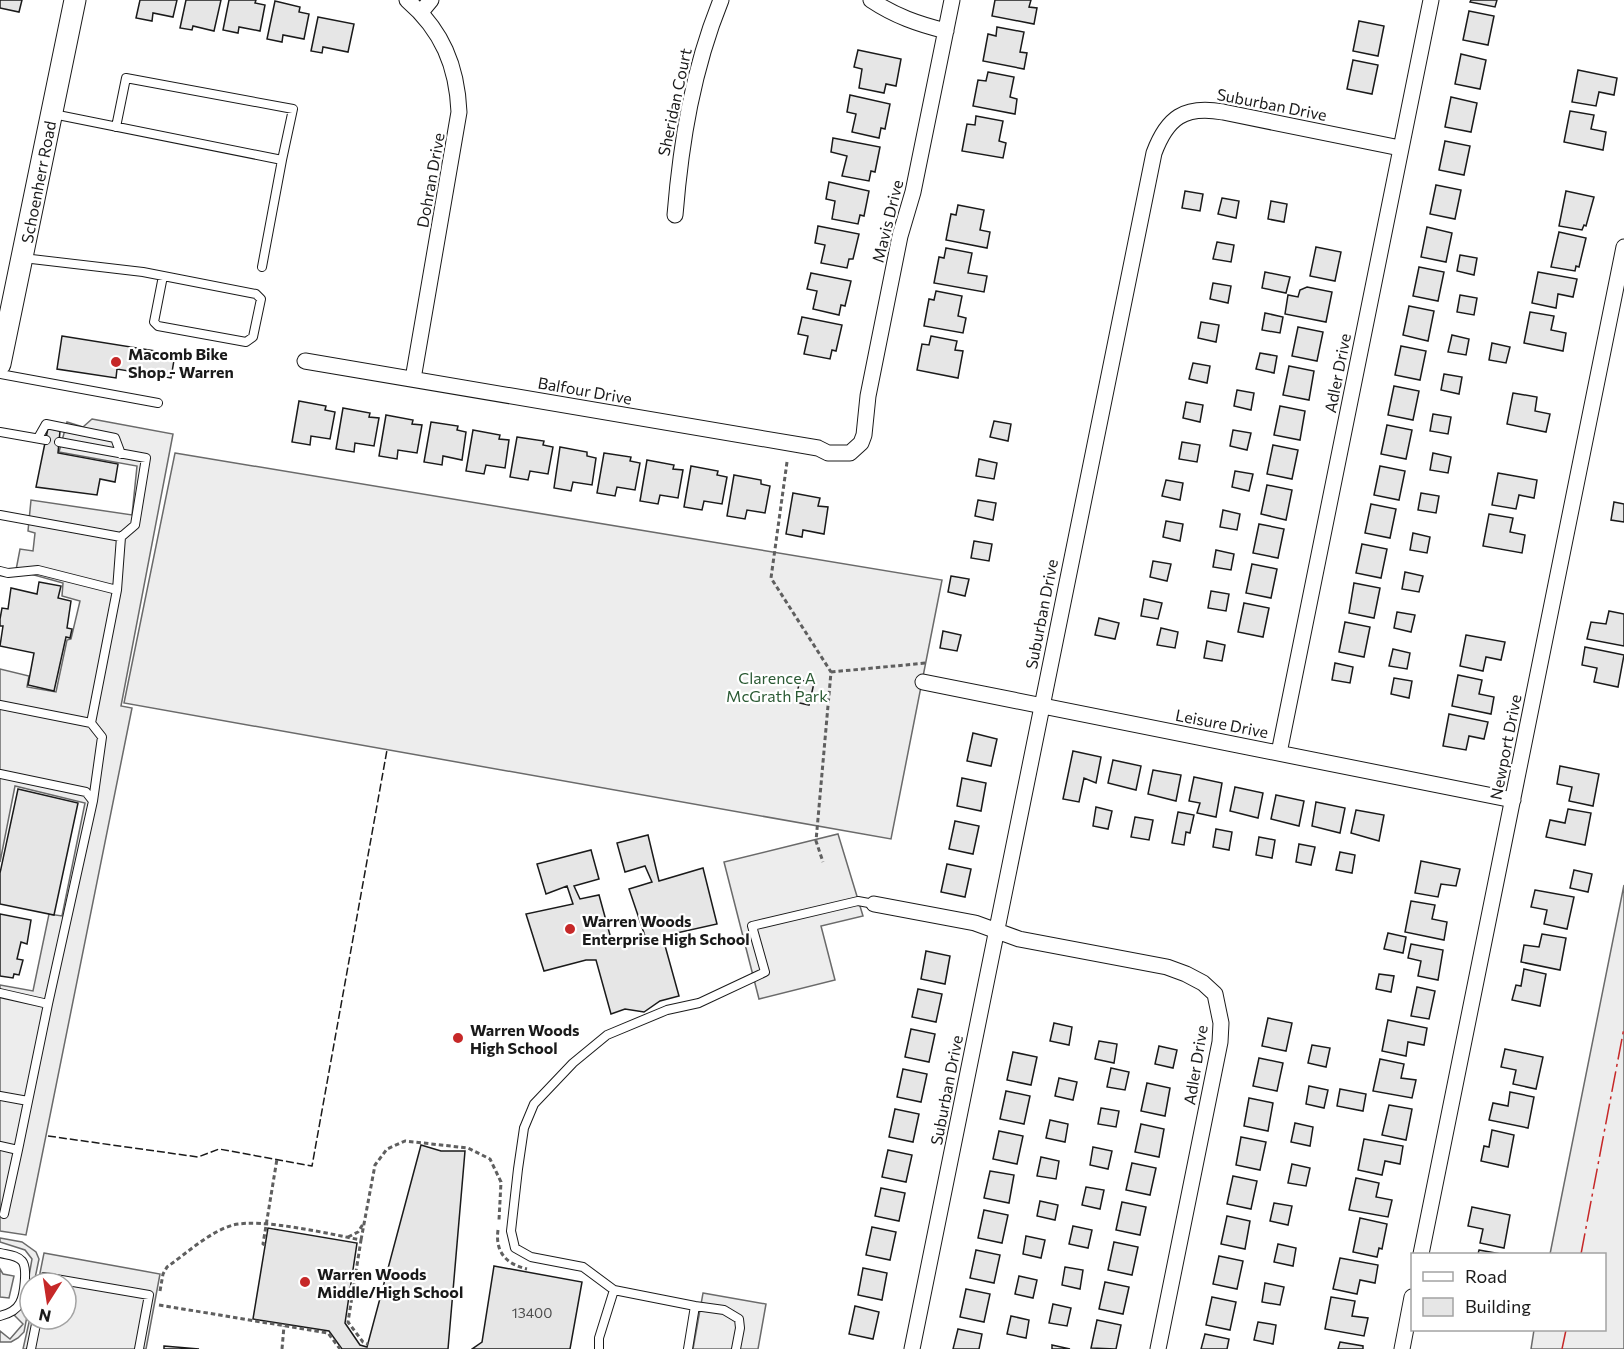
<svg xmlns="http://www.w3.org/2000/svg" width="1624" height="1349" font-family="Commissioner,sans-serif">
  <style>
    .built { fill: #ededed; stroke: #6a6a6a; stroke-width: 1.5 }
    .building { fill: #e6e6e6; stroke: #1a1a1a; stroke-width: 1.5 }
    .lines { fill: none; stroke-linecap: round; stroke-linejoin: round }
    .service-casing { stroke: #1a1a1a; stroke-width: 10 }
    .minor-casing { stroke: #1a1a1a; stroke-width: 17 }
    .secondary-casing { stroke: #1a1a1a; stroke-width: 23 }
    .path { stroke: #5f5f5f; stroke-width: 3; stroke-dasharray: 4.5 3; stroke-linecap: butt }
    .service { stroke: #fff; stroke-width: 8 }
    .minor { stroke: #fff; stroke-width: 15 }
    .secondary { stroke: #fff; stroke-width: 21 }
    .fence { stroke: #1a1a1a; stroke-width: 1.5; stroke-dasharray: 8 3; stroke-linecap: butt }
    .power { stroke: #c62828; stroke-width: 1.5; stroke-dasharray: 21 4.5 3 4.5; stroke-linecap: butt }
    .poi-dot { fill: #c62828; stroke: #fff; stroke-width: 2 }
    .labels { text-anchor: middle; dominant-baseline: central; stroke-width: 4.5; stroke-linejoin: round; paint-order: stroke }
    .number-label { font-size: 14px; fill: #4d4d4d }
    .street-label { font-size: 16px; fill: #1a1a1a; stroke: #fff }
    .poi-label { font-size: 16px; font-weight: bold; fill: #1a1a1a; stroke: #fff; text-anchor: start }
    .park-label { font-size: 16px; fill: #2b5a34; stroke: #fff }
  </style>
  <rect width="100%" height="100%" fill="#fff"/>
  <path class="built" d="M92,419L173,434L121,706L132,708L26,1235L0,1231V985L33,991L49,914L62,916L85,803L15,786L0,862V669L29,676L27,687L56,692L67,640L71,639L80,601L62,596L63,583L16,570L20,549L33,551L35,533L28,531L31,500L132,515L137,466L59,452L67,422L83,427Z
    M175,453L942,580L891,839L124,703Z
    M838,834L863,916L821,926L835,980L759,999L724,862Z
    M1624,885V1349H1531L1534,1330H1604V1254H1550Z
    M0,1238L22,1242L36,1252L39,1259L34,1283H30V1301L24,1332L18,1338L11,1342H0V1331L10,1339L23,1324L14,1315L25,1299L32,1259L25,1250L0,1242Z
    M44,1253L160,1274L146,1349H23L30,1318L66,1319V1283H38Z
    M0,1269L3,1274L14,1276L9,1298L0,1297Z
    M703,1293L766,1304L758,1349H693Z"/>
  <path class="building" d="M0,0H22L19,12L0,8Z
    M140,0H177L173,17L153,13L152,21L136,18Z
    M186,0H221L214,31L193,26L192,30L180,28Z
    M229,0H256L255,3L265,5L260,31L239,27L238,33L223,30Z
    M995,0H1031L1029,7L1037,8L1034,24L992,16Z
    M1471,0H1497L1495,7L1470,2Z
    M275,1L300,7L299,12L309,14L304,39L283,35L282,42L267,39Z
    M1469,11L1494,16L1488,45L1463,40Z
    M318,17L354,24L348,52L323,47L322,53L311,51Z
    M1359,21L1384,26L1378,56L1353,51Z
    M997,27L1024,32L1020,52L1027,53L1024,69L983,61L988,34L996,36Z
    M858,50L901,59L896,86L886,84L884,93L859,88L862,69L854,67Z
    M1461,54L1486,60L1480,89L1455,84Z
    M1353,60L1378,65L1372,94L1347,89Z
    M1578,70L1617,78L1614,95L1599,92L1596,106L1572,102Z
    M988,72L1014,77L1010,97L1017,99L1015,114L973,106L978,80L986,81Z
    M850,95L890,104L885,129L881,128L879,138L852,132L856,114L847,112Z
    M1451,97L1477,103L1471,132L1445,127Z
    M1570,111L1594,115L1591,129L1606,132L1603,150L1564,142Z
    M976,116L1003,121L999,141L1006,143L1003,158L962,151L967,124L975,125Z
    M833,138L880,147L875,172L871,171L869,181L842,176L847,156L831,152Z
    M1445,141L1470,146L1464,175L1439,170Z
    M829,182L869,191L864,216L860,215L858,224L832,219L835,201L826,199Z
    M1436,185L1461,190L1455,219L1430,214Z
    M1185,191L1203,194L1200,211L1182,208Z
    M1566,191L1594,197L1586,226L1584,225L1582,230L1559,226Z
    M1222,198L1239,201L1236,218L1218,214Z
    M1271,201L1287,204L1284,222L1268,219Z
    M958,205L984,210L980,230L990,232L987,248L946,240L951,214L956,215Z
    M818,226L859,234L853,259H849L847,268L821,263L825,245L815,243Z
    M1427,227L1452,233L1446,262L1421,257Z
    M1559,232L1586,238L1579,267L1576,266L1575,271L1551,267Z
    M1217,242L1234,245L1231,262L1213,259Z
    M1316,247L1341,252L1335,281L1310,276Z
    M946,248L972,253L968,273L987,276L984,292L934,283L939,257L944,258Z
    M1460,255L1477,258L1474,275L1457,271Z
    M1419,267L1444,272L1438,301L1413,296Z
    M1265,272L1290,277L1286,293L1262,288Z
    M1538,272L1577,279L1573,297L1558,294L1556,308L1532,303Z
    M811,273L851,281L845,306L841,305L839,315L813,309L817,291L807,289Z
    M1213,283L1231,286L1228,303L1210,299Z
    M1307,287L1332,292L1326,322L1285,314L1288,295L1298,297L1300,290Z
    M936,291L962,296L958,316L966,318L963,333L924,326L929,299L934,300Z
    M1460,295L1477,298L1474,315L1457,312Z
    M1409,306L1434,311L1428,341L1403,335Z
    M1530,312L1554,316L1551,330L1566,333L1563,351L1524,343Z
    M1265,313L1283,317L1280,333L1262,330Z
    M802,317L842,325L836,351L832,350L830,359L804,354L808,336L798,334Z
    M1201,322L1219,325L1216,342L1198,338Z
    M1298,327L1323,332L1317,361L1292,356Z
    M1452,335L1469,339L1466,355L1448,352Z
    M62,336L175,354L171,378L117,369L116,378L57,369Z
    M931,336L957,341L955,350L963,351L958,378L917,370L922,344L929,345Z
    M1492,343L1510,347L1506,363L1489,360Z
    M1401,346L1426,351L1420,380L1395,375Z
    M1260,353L1277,356L1274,373L1256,369Z
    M1193,363L1210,366L1207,383L1189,379Z
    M1289,366L1314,371L1309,400L1283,395Z
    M1444,374L1462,377L1459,394L1441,390Z
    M1394,386L1419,391L1413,420L1388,415Z
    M1237,390L1254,393L1251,410L1234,406Z
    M1513,393L1537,397L1535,411L1550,414L1546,432L1507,424Z
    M299,401L326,406L325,410L335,412L330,439L311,436L310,445L292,442Z
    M1186,402L1203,405L1200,422L1183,418Z
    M1280,406L1305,411L1300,440L1274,435Z
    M343,408L370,413L369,417L379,418L374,446L355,443L354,452L336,449Z
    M1433,414L1451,417L1448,434L1430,431Z
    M386,415L413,420L412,424L422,425L417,453L398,450L397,459L379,456Z
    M994,421L1011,424L1008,441L990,437Z
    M431,422L458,426L457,430L466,432L462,460L443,456L442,465L424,462Z
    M1387,425L1412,430L1406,459L1381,454Z
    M48,428L60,431L58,453L118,464L115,482L100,479L97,495L36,487Z
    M473,430L500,435L499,439L509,440L505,468L486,465L484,474L466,471Z
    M1233,430L1251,433L1247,450L1230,446Z
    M517,437L544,441L543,445L553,447L548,474L530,471L528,480L510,477Z
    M1182,442L1200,445L1197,462L1179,459Z
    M1273,445L1298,450L1292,479L1267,474Z
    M560,447L587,452V456L596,458L592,485L573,482L571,491L554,488Z
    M604,453L631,457L630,461L640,463L635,490L617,487L615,496L597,493Z
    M1433,453L1451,457L1448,473L1430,470Z
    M979,459L997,463L994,479L976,476Z
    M647,460L674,465L673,469L683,470L678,498L660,495L658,504L640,501Z
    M691,466L718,471L717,475L727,477L722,504L704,501L702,510L684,507Z
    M1380,466L1405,471L1399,500L1374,495Z
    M1235,471L1253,474L1249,491L1232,487Z
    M1498,473L1537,480L1534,498L1519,495L1516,509L1492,505Z
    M734,475L761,480V484L770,486L765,513L747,510L745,519L727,516Z
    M1166,480L1183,483L1180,500L1162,496Z
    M1267,485L1292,490L1286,520L1261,514Z
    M793,493L820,498L818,506L828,507L824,534L803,530L802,537L786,534Z
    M1421,493L1439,496L1436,513L1418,510Z
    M978,500L996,503L993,520L975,516Z
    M1614,502L1624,504V522L1611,520Z
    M1371,504L1396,509L1390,538L1365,533Z
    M1223,510L1240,514L1237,530L1220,527Z
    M1489,514L1513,518L1510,532L1525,535L1522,553L1483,546Z
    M1166,521L1183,524L1180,541L1163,537Z
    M1259,524L1284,529L1278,558L1253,553Z
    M1413,533L1430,537L1427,553L1410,550Z
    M974,541L992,544L989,561L971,558Z
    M1362,544L1387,549L1381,578L1356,573Z
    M1216,550L1234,554L1231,570L1213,567Z
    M1153,561L1171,564L1167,581L1150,577Z
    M1252,564L1277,569L1271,598L1246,593Z
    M1405,572L1423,576L1419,592L1402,589Z
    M951,576L969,579L965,596L948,592Z
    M39,582L61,586L58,598L71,601L67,628L72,629L70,638L66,637L54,691L28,685L34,653L0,646L3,626H0V619L2,608L8,609L11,588L37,594Z
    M1354,583L1380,588L1374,618L1349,613Z
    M1211,591L1229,594L1226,611L1208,608Z
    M1144,599L1162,603L1158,619L1141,616Z
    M1244,603L1269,608L1263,637L1238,632Z
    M1609,611L1624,614V646L1587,639L1591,622L1606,624Z
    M1397,612L1415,615L1411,632L1394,628Z
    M1099,618L1119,623L1115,639L1095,635Z
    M1345,622L1370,627L1364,657L1339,652Z
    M1161,628L1178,632L1175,648L1157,645Z
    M943,631L961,635L957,651L940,648Z
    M1466,635L1505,642L1501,660L1486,657L1483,671L1460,666Z
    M1207,641L1225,645L1222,661L1204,658Z
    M1585,647L1624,655L1618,687L1594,682L1597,668L1582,665Z
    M1393,649L1410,653L1407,669L1389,666Z
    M1335,663L1353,667L1350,683L1332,680Z
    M1458,675L1482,680L1479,694L1494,697L1491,714L1452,706Z
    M1394,678L1412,681L1409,698L1391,694Z
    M800,680L814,683L809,705L795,702Z
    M1449,714L1488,722L1484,739L1469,736L1466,750L1443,746Z
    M973,733L997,739L991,766L967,761Z
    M1073,751L1101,757L1096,783L1084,778L1079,802L1063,799Z
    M1113,760L1141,766L1136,790L1108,783Z
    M1560,766L1599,774L1593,806L1569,801L1572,787L1557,784Z
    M1153,770L1181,775L1176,801L1148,794Z
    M1194,777L1222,783L1216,817L1197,813L1200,803L1189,801Z
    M962,778L986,783L981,811L957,806Z
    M1235,787L1263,793L1258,818L1230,811Z
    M18,789L78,803L54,915L0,904V873Z
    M1276,795L1304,801L1299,826L1271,819Z
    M1316,802L1345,808L1340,833L1312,826Z
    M1096,807L1112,811L1108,829L1093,826Z
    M1568,809L1591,813L1585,845L1546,837L1550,820L1565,823Z
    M1356,810L1384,815L1379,841L1351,833Z
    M1178,812L1194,815L1190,833L1186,832L1184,845L1172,843Z
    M1135,817L1153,820L1149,840L1131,837Z
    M955,821L979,826L973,854L949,849Z
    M1216,829L1232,832L1229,850L1213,847Z
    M648,835L659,881L703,868L717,924L672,934L675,942H664L679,996L660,1001L644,1012L625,1009L611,1014L596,960H586L544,971L526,914L573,904L567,886L546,894L537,864L591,850L599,879L574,886L580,899L599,895L613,946L646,939L629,889L652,882L645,866L625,872L617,843Z
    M1259,837L1275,840L1272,858L1256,855Z
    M1299,844L1315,847L1311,865L1296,862Z
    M1340,852L1355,855L1352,873L1336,870Z
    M1421,861L1460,869L1456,886L1441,884L1438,897L1415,893Z
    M947,864L971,869L965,897L941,892Z
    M1574,870L1592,874L1588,892L1570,888Z
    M1535,890L1574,897L1567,929L1544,924L1547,910L1531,907Z
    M1411,901L1435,905L1432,919L1447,922L1444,940L1405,932Z
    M0,914L31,920L27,944L21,942L17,959L23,960L19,975L14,974L13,978L0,976Z
    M1388,933L1406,937L1403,953L1384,949Z
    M1542,934L1566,938L1560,970L1521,962L1524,945L1539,947Z
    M1411,944L1443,950L1438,980L1418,976L1421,961L1408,958Z
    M926,951L950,956L945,984L921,979Z
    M1524,969L1546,974L1540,1006L1512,1000L1516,985L1521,986Z
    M1379,974L1394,976L1391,992L1376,989Z
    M1417,987L1435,991L1429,1019L1411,1016Z
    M918,989L942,994L936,1022L912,1017Z
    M1268,1018L1292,1023L1286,1051L1262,1046Z
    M1388,1020L1427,1028L1424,1045L1408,1042L1406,1056L1382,1051Z
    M1054,1023L1072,1027L1069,1045L1050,1041Z
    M911,1029L935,1034L929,1062L905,1057Z
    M1099,1041L1117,1044L1114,1063L1095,1059Z
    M1312,1045L1330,1048L1326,1067L1308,1063Z
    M1159,1046L1177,1050L1173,1068L1155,1064Z
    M1505,1049L1543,1057L1536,1089L1513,1084L1516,1070L1501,1067Z
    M1013,1052L1037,1057L1031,1085L1007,1080Z
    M1259,1058L1283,1063L1277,1091L1253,1086Z
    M1380,1059L1404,1064L1401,1078L1416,1080L1412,1098L1373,1091Z
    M1111,1068L1129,1072L1125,1090L1107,1087Z
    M903,1069L927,1074L921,1102L897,1097Z
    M1059,1078L1077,1082L1073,1100L1055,1096Z
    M1147,1083L1170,1088L1165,1116L1141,1111Z
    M1309,1086L1328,1090L1324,1108L1306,1104Z
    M1340,1089L1366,1094L1363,1111L1337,1106Z
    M1006,1091L1030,1096L1024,1124L1000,1119Z
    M1510,1092L1534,1097L1528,1128L1489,1120L1493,1103L1508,1106Z
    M1249,1098L1273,1103L1268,1131L1244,1126Z
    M1389,1105L1412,1109L1406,1140L1382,1135Z
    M1101,1108L1119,1111L1116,1127L1098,1124Z
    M895,1109L919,1114L913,1142L889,1137Z
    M1050,1120L1068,1124L1065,1142L1046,1138Z
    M1295,1123L1313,1127L1310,1146L1291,1142Z
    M1141,1124L1164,1129L1159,1157L1135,1152Z
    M1492,1130L1514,1135L1508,1167L1481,1161L1484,1146L1489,1147Z
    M999,1131L1023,1136L1017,1164L993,1159Z
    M1241,1137L1266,1142L1260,1170L1236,1165Z
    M1364,1139L1403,1146L1400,1164L1385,1161L1382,1175L1358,1170Z
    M421,1145L441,1151H465L448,1349H342L329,1331L253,1319L268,1228L357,1243L345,1323L360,1345L367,1347Z
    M1093,1147L1112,1151L1108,1169L1090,1165Z
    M888,1150L912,1155L906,1182L882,1177Z
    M1041,1157L1059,1161L1056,1179L1037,1176Z
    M1132,1163L1156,1168L1150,1195L1126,1190Z
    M1292,1164L1310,1168L1306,1186L1288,1183Z
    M990,1171L1014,1175L1009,1203L984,1198Z
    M1233,1176L1257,1181L1251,1209L1227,1204Z
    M1356,1178L1379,1183L1376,1197L1392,1200L1388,1217L1349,1210Z
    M1086,1187L1104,1190L1100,1209L1082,1205Z
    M881,1188L905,1193L899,1221L875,1216Z
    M1040,1201L1058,1205L1055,1220L1037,1216Z
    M1122,1202L1146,1207L1140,1235L1116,1230Z
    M1274,1203L1292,1206L1288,1225L1270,1221Z
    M1472,1207L1510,1215L1504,1248L1480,1243L1483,1229L1468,1226Z
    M984,1210L1008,1215L1002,1243L978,1238Z
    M1227,1216L1250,1221L1245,1249L1221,1244Z
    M1360,1218L1387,1224L1382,1249L1379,1248L1377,1257L1353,1252Z
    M1073,1226L1092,1230L1088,1248L1069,1244Z
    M872,1227L896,1232L890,1260L866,1255Z
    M1026,1236L1045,1240L1041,1258L1023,1254Z
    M1114,1242L1138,1247L1132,1275L1108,1270Z
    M1278,1244L1296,1248L1293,1266L1274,1262Z
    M976,1250L1000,1255L994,1283L970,1278Z
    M1479,1250L1501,1254H1478Z
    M1219,1256L1243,1261L1237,1289L1213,1284Z
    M1340,1258L1378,1265L1375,1283L1360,1280L1357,1294L1333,1289Z
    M494,1266L582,1282L570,1349H472L482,1342Z
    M1065,1267L1083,1270L1080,1289L1062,1285Z
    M863,1268L887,1273L882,1300L858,1295Z
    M1019,1276L1037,1280L1033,1298L1015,1294Z
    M1105,1282L1129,1287L1123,1314L1099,1309Z
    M1265,1283L1284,1287L1280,1305L1262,1302Z
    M966,1289L990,1294L984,1322L960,1317Z
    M1212,1297L1236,1302L1230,1330L1206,1325Z
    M1331,1297L1355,1301L1352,1316L1368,1318L1364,1336L1325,1329Z
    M1053,1304L1071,1308L1067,1326L1049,1323Z
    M855,1306L879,1312L873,1339L849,1334Z
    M1011,1316L1029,1320L1026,1338L1007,1334Z
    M1097,1320L1121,1325L1116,1349L1091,1348Z
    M1258,1322L1276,1325L1273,1344L1254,1340Z
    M958,1329L982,1334L979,1349H953Z
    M1205,1334L1229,1339L1227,1349H1201Z
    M1340,1342L1363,1346V1349H1338Z
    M1052,1345L1070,1349H1052Z
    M164,1346L199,1349H164Z"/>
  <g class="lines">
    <defs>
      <path id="service" d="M53,114L282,160L262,267
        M116,127L126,78L293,109L282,160
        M23,258L143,272L256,294L261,299L253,337L246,342L158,326L154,322L163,276
        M0,374L158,403
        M0,432L46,440
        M38,438L46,424L115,438L121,454
        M59,442L146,458L135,525L121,537L117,590
        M0,515L121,537
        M0,571L8,573L38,570L117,590L91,723L0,705
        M91,723L102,737L93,801
        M0,774L86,792L93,801L48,1004L0,993
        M0,1096L28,1101
        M0,1146L18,1150L4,1214
        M18,1150L48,1004
        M0,1253C8,1255 17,1255 22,1261C28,1268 24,1296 20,1303C16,1311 8,1314 0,1316
        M43,1283L44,1277L149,1295L139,1349
        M695,1306L614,1290L583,1267L531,1257L515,1248L511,1231L518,1169L524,1128L534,1104L573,1063L607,1035L667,1010L699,1003L765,972L752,926L858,901L874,904
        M31,1349L37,1319
        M599,1349V1338L614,1290
        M688,1349L695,1306L724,1310L739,1319L740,1328L736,1349"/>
      <path id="minor" d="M407,0C442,30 457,66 459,112L413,379
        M871,0C895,16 918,24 946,31
        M421,12L431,0
        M675,215C681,141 693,69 721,0
        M305,361L818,448L828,453H850L861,443L864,435L868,396L900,236L913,192L952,0
        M923,682L1513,800
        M1279,753L1431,0
        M874,904L975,923L1019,939L1167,967L1186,974L1203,983L1215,994L1221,1023L1220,1042L1158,1349
        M1421,1254L1624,247
        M912,1349L1154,153C1167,118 1184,105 1223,112L1400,148
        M1402,1349L1412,1297"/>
      <path id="secondary" d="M0,364L75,0"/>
    </defs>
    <use href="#service" class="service-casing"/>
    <use href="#minor" class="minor-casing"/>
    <use href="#secondary" class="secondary-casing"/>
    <path class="path" d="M787,462L771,578L831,672L816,841L823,862
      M831,672L926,663
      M498,1230C495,1252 506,1264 527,1269
      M348,1237L358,1232L363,1224
      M361,1240L375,1165L387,1149L405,1141L468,1148L490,1159L501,1182L499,1220
      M265,1245L263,1244L277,1159
      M160,1291L163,1274L167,1267C187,1253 209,1232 233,1225C262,1218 330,1234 361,1240L348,1322L363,1342L368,1344
      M159,1305L328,1333L340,1349
      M282,1349L284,1326"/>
    <use href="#service" class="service"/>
    <use href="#minor" class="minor"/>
    <use href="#secondary" class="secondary"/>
    <path class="fence" d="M48,1136L198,1157L219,1149L312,1166L387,750"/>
    <path class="power" d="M1581,1254L1624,1028
      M1562,1349L1566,1330"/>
  </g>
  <g class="poi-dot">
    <circle cx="116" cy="362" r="6"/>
    <circle cx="570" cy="929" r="6"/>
    <circle cx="458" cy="1038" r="6"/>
    <circle cx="305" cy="1282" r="6"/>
  </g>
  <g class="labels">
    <g class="number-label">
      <text x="532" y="1312">13400</text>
    </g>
    <g class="street-label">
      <text transform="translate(674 102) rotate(-78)">Sheridan Court</text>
      <text transform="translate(1272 104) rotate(11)">Suburban Drive</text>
      <text transform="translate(430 180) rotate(-80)">Dohran Drive</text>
      <text transform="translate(38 182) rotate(-79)">Schoenherr Road</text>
      <text transform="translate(887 221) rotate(-76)">Mavis Drive</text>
      <text transform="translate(1337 373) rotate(-79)">Adler Drive</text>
      <text transform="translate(585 390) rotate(10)">Balfour Drive</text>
      <text transform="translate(1041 614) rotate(-79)">Suburban Drive</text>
      <text transform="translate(1222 723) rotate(11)">Leisure Drive</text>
      <text transform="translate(1505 747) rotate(-79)">Newport Drive</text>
      <text transform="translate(1195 1065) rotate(-81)">Adler Drive</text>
      <text transform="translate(946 1090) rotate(-79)">Suburban Drive</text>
    </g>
    <g class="poi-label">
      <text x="128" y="353">Macomb Bike<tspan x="128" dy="18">Shop - Warren</tspan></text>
      <text x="582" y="920">Warren Woods<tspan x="582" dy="18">Enterprise High School</tspan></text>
      <text x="470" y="1029">Warren Woods<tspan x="470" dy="18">High School</tspan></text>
      <text x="317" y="1273">Warren Woods<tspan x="317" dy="18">Middle/High School</tspan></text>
    </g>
    <g class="park-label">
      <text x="777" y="677">Clarence A<tspan x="777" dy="18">McGrath Park</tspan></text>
    </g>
  </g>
  <rect x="1411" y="1253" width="195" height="78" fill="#ffffff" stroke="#a3a3a3" stroke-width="1.5"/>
  <rect x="1423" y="1272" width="30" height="9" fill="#ffffff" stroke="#a3a3a3" stroke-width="1.5"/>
  <text x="1465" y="1283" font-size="18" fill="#1a1a1a">Road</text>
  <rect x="1423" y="1298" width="30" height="18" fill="#e6e6e6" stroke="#a3a3a3" stroke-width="1.5"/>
  <text x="1465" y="1313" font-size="18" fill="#1a1a1a">Building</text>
  <g transform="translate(48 1301) rotate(192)"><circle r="28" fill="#ffffff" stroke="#a3a3a3" stroke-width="1.5"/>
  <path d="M0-4.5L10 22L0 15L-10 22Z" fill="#c62828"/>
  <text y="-9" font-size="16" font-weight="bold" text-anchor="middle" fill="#1a1a1a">N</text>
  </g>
</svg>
